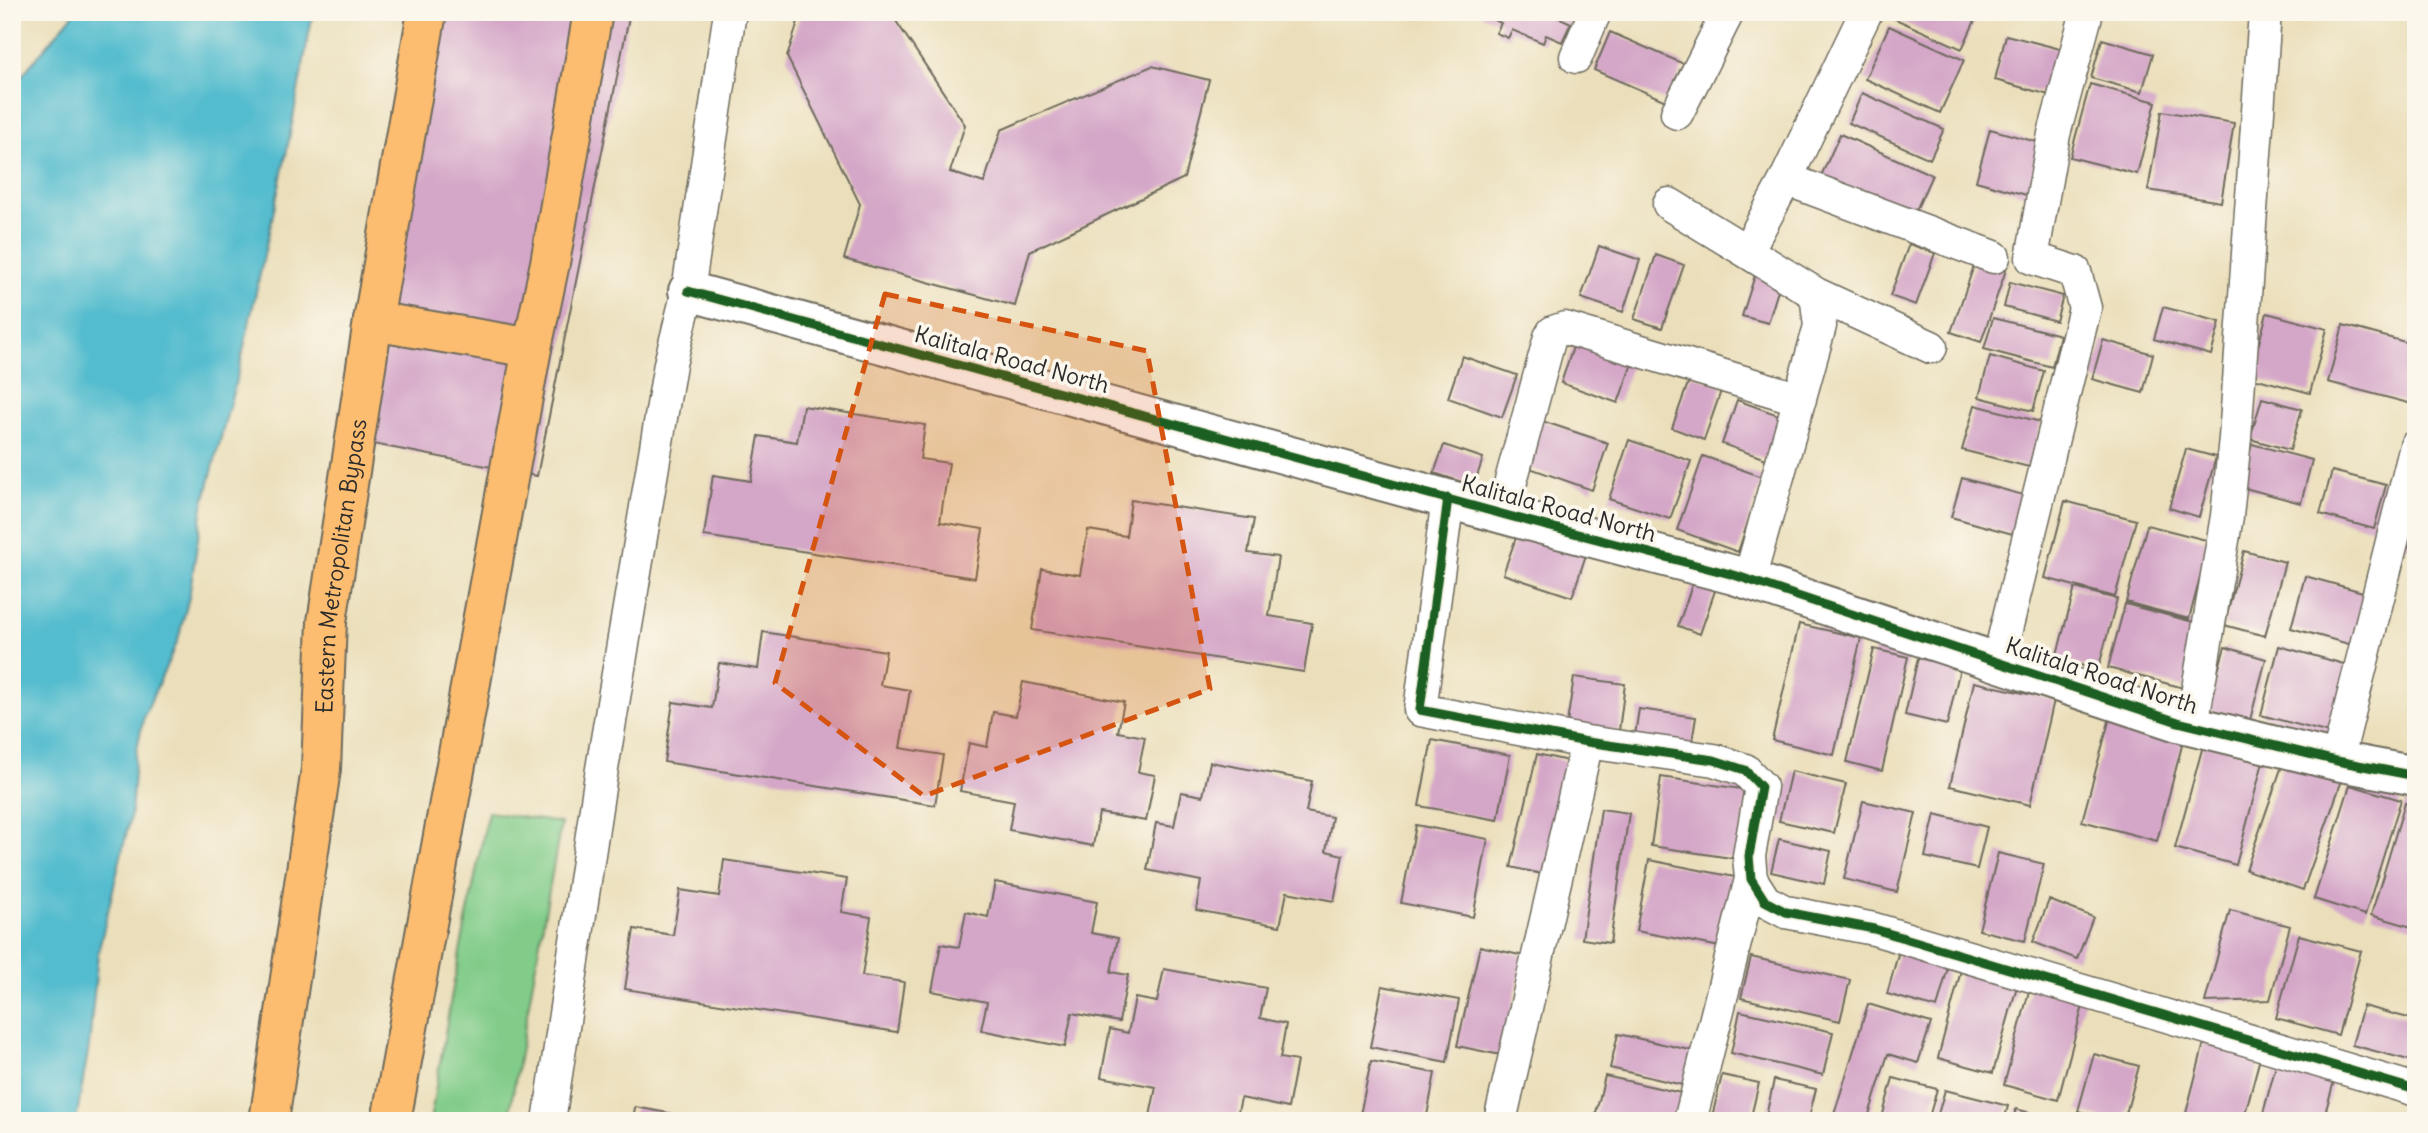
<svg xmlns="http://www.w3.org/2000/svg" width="2428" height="1133" font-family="Delius,sans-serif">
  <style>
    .green { fill: #81cc89; stroke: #567c5a; stroke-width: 2 }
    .water { fill: #52bcce; stroke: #3e747c; stroke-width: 2 }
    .building { fill: #d4a6c7 }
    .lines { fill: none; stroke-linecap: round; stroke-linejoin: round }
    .minor-casing { stroke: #6e6a5d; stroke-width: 35 }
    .tertiary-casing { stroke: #6e6a5d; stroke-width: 42 }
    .primary-casing { stroke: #6e6a5d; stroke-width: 42 }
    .minor { stroke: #fff; stroke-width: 32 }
    .tertiary { stroke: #fff; stroke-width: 38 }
    .primary { stroke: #fcbd6f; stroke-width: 38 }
    .cycleway-casing { stroke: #fbf7ec; stroke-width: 13 }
    .cycleway { stroke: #1b5e20; stroke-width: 9 }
    .marked { fill: #d5540f; fill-opacity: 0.2; stroke: #d5540f; stroke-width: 5; stroke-dasharray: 14 9; stroke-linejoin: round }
    .labels { text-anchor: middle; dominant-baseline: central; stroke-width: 7; stroke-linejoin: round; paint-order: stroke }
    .street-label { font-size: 23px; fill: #2b2b2b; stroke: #fbf7ec }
  </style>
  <rect width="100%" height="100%" fill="#fbf7ec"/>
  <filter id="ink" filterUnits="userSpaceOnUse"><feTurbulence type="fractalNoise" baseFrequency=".0143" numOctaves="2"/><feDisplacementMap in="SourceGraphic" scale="14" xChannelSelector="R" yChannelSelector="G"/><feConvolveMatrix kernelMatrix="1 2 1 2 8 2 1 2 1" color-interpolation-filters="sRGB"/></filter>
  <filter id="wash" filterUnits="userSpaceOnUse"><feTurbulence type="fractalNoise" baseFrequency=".00686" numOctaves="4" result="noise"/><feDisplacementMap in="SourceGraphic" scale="28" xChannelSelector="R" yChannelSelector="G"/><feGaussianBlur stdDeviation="1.57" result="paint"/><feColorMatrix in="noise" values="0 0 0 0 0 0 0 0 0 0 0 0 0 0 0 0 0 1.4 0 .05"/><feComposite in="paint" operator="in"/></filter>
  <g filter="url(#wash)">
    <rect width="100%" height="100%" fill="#ebdfbb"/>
    <path class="green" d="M488,812L561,823L508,1121H430L453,987Z"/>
    <path class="water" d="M75,12H313L287,150L241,361L203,506L189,597L178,640L144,716L135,758L131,814L98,953L89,1046L76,1121H12V87Z"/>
    <g id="blocks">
      <path class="building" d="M443,12H630L537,476L358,441Z
        M801,12H890L965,125L950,172L984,183L1001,130L1152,66L1209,80L1184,178L1030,251L1015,306L844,259L860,204L787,57Z
        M1483,12H1560L1558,17L1571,23L1562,42L1546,35L1543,43L1512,30L1508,38L1496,33L1501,23L1482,15Z
        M1895,12H1979L1962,49L1893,18Z
        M1889,26L1964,60L1940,113L1865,79Z
        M1610,32L1684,64L1668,102L1594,70Z
        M2006,35L2068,51L2056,97L1995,80Z
        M2102,39L2153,54L2142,92L2091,78Z
        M2090,84L2156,102L2137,174L2070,157Z
        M1862,93L1944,129L1930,159L1849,123Z
        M2162,111L2234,123L2221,202L2148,190Z
        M1990,129L2044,144L2030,196L1976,181Z
        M1840,134L1932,175L1913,217L1821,176Z
        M1909,244L1935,253L1916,305L1890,296Z
        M1599,246L1640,260L1623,312L1581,298Z
        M1656,255L1684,265L1662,328L1634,319Z
        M1976,260L2006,270L1981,342L1951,332Z
        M1758,266L1783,274L1768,323L1742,316Z
        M2010,282L2063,296L2056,321L2004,307Z
        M2163,307L2220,322L2211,355L2154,339Z
        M2267,313L2327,329L2310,393L2250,377Z
        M1993,318L2060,335L2052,367L1984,349Z
        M2343,325L2416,345V405L2328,382Z
        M1577,335L1635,355L1618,403L1561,383Z
        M2103,340L2153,354L2143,393L2092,379Z
        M1462,356L1517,375L1502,417L1448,398Z
        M1990,356L2044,371L2033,411L1979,397Z
        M1691,375L1723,385L1704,440L1672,428Z
        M2262,398L2302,409L2290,450L2250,439Z
        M1737,400L1781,416L1766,459L1722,444Z
        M1975,405L2041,422L2029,467L1962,450Z
        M803,406L925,425L920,459L949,463L940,522L983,529L975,578L704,536L713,475L751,481L759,436L797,442Z
        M1539,420L1608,443L1592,490L1524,466Z
        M1629,440L1691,461L1670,519L1609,499Z
        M2252,444L2312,460L2301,503L2241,487Z
        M1444,445L1483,458L1474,486L1434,473Z
        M2186,449L2216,457L2199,517L2169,508Z
        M1703,456L1763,477L1738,552L1677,530Z
        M2332,471L2386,485L2374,529L2320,514Z
        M1962,478L2030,497L2020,536L1951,517Z
        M2416,490V549L2400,545Z
        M1131,500L1254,519L1248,553L1278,557L1269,616L1312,623L1304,672L1032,630L1042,569L1080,575L1088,530L1126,536Z
        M2065,501L2136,520L2115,597L2045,578Z
        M2147,525L2210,541L2189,619L2126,602Z
        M1518,532L1586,555L1572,597L1503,574Z
        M2244,551L2285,562L2265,636L2224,625Z
        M1697,571L1719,579L1700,634L1678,626Z
        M2305,576L2370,594L2356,646L2291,628Z
        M2075,588L2117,599L2098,670L2056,658Z
        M2125,604L2201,624L2184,688L2108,668Z
        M1799,624L1861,638L1834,755L1772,740Z
        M763,632L886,651L880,685L910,690L900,748L943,755L935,805L664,762L673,702L712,708L719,663L758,669Z
        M2279,646L2351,666L2333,734L2261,715Z
        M2225,647L2266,659L2250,720L2207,709Z
        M1874,649L1908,657L1882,771L1847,762Z
        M1918,658L1960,668L1947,725L1905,715Z
        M1574,677L1625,684L1619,731L1567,723Z
        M1023,682L1124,702L1118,732L1145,737L1138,772L1155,775L1146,821L1099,813L1093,846L1009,830L1014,801L960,791L969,743L987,747L993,712L1016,716Z
        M1974,682L2054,700L2030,805L1950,786Z
        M1639,709L1696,717L1691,749L1634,741Z
        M2111,714L2185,734L2157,841L2082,821Z
        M1432,740L1510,755L1498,820L1419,806Z
        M2204,742L2264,758L2236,865L2175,848Z
        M1537,754L1572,762L1546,875L1511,867Z
        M2284,760L2342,780L2303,890L2246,870Z
        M1210,762L1312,781L1306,812L1332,817L1326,851L1343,855L1334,901L1287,892L1280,926L1196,910L1201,881L1147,870L1156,823L1174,826L1181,792L1203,796Z
        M1791,771L1846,784L1834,833L1779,821Z
        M1661,777L1748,790L1738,859L1651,846Z
        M2350,785L2401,800L2365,915L2314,899Z
        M1863,801L1916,813L1897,892L1844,879Z
        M2405,803L2416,807L2415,928L2371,915Z
        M1601,809L1629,813L1610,943L1582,939Z
        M1935,814L1987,827L1977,869L1925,857Z
        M1416,825L1488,839L1473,917L1401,903Z
        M1779,839L1831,851L1824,884L1771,872Z
        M1998,853L2044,864L2025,941L1979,930Z
        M724,860L847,879L841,912L871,917L862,976L904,982L897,1032L625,989L634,929L673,935L680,890L719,896Z
        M1649,860L1740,878L1726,948L1636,931Z
        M995,882L1097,902L1091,933L1118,938L1111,972L1128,975L1119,1022L1072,1013L1065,1047L981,1030L987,1002L932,991L941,944L959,947L966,912L988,917Z
        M2049,900L2093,917L2077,959L2033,942Z
        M2230,910L2290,926L2270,1000L2205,1002Z
        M2299,935L2361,951L2338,1035L2276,1018Z
        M1480,946L1524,956L1501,1055L1457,1046Z
        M1900,947L1950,960L1937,1008L1887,994Z
        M1751,957L1850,980L1840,1021L1741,998Z
        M1963,963L2019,979L1993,1073L1938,1058Z
        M1164,969L1266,988L1260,1018L1286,1024L1280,1058L1297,1061L1288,1108L1241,1098L1236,1121H1175L1150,1116L1156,1087L1101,1077L1110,1029L1128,1033L1135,998L1157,1002Z
        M2031,984L2085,998L2058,1100L2004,1085Z
        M1382,986L1459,1000L1447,1062L1370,1047Z
        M1868,1004L1931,1023L1918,1063L1888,1054L1867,1121H1832Z
        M2363,1006L2416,1020V1062L2352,1045Z
        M1740,1011L1833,1032L1823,1075L1731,1053Z
        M1618,1034L1699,1052L1691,1087L1610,1068Z
        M2204,1043L2260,1058L2243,1121H2184Z
        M2094,1054L2139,1066L2124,1121H2114L2078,1111Z
        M1371,1061L1435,1073L1426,1121H1389L1360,1115Z
        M2276,1065L2334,1081L2323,1121H2261Z
        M1722,1075L1759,1083L1750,1121H1711Z
        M1605,1076L1690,1095L1684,1121H1594Z
        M1893,1078L1937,1089L1928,1121H1881Z
        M1774,1080L1816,1089L1808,1121H1765Z
        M1945,1090L2008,1106L2004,1121H1936Z
        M635,1107L690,1117L689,1121H633Z
        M2016,1109L2057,1120V1121H2013Z"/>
    </g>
  </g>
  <g filter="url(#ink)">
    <use href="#blocks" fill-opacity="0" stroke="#6e6a5d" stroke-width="2"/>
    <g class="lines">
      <defs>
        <path id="minor" d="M1576,57L1595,12
          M1677,113L1728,12
          M1786,179L1994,257
          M1669,204L1816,294L1820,326L1749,580
          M1747,251L1786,179L1866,12
          M1816,294L1931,347
          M1448,498L1420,710L1587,742L1714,760L1745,770L1761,787L1749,856L1751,879L1765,901L1786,912L1874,929L2416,1090
          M1502,514L1550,337L1553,332L1565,328L1800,399
          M1998,662L2085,308L2075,272L2032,258L2054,134L2087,12
          M2192,725L2227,516L2235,438L2265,12
          M2337,761L2416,446
          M549,1121L600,781L670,364L688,291L730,12
          M1500,1121L1587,742
          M1690,1121L1751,879"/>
        <path id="tertiary" d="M688,291L1513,517L1734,575L2178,722L2337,761L2416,776"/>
        <g id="primary">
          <path d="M373,321L532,348"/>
          <path id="s1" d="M269,1121L321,769L327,622L373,321L427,12"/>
          <path d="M391,1121L532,348L550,263L593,12"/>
        </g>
      </defs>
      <use href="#minor" class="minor-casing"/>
      <use href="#tertiary" class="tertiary-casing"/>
      <use href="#primary" class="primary-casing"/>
      <use href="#minor" class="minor"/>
      <use href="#tertiary" class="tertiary"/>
      <use href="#primary" class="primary"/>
      <defs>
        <path id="cycleway" d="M688,291L1513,517L1734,575L2178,722L2337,761L2416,776
          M1448,498L1420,710L1587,742L1714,760L1745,770L1761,787L1749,856L1751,879L1765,901L1786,912L1874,929L2416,1090"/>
      </defs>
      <use href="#cycleway" class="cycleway-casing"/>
      <use href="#cycleway" class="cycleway"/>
    </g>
  </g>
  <path class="marked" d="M885,294L1147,351L1210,689L924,796L775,683Z"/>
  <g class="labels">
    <g class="street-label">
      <text transform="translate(1012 359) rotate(15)">Kalitala Road North</text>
      <text transform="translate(1559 508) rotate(15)">Kalitala Road North</text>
      <text stroke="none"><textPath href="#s1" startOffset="560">Eastern Metropolitan Bypass</textPath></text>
      <text transform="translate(2102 675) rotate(18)">Kalitala Road North</text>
    </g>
  </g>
  <rect width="2428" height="1133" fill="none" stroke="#fbf7ec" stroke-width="42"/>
</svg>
